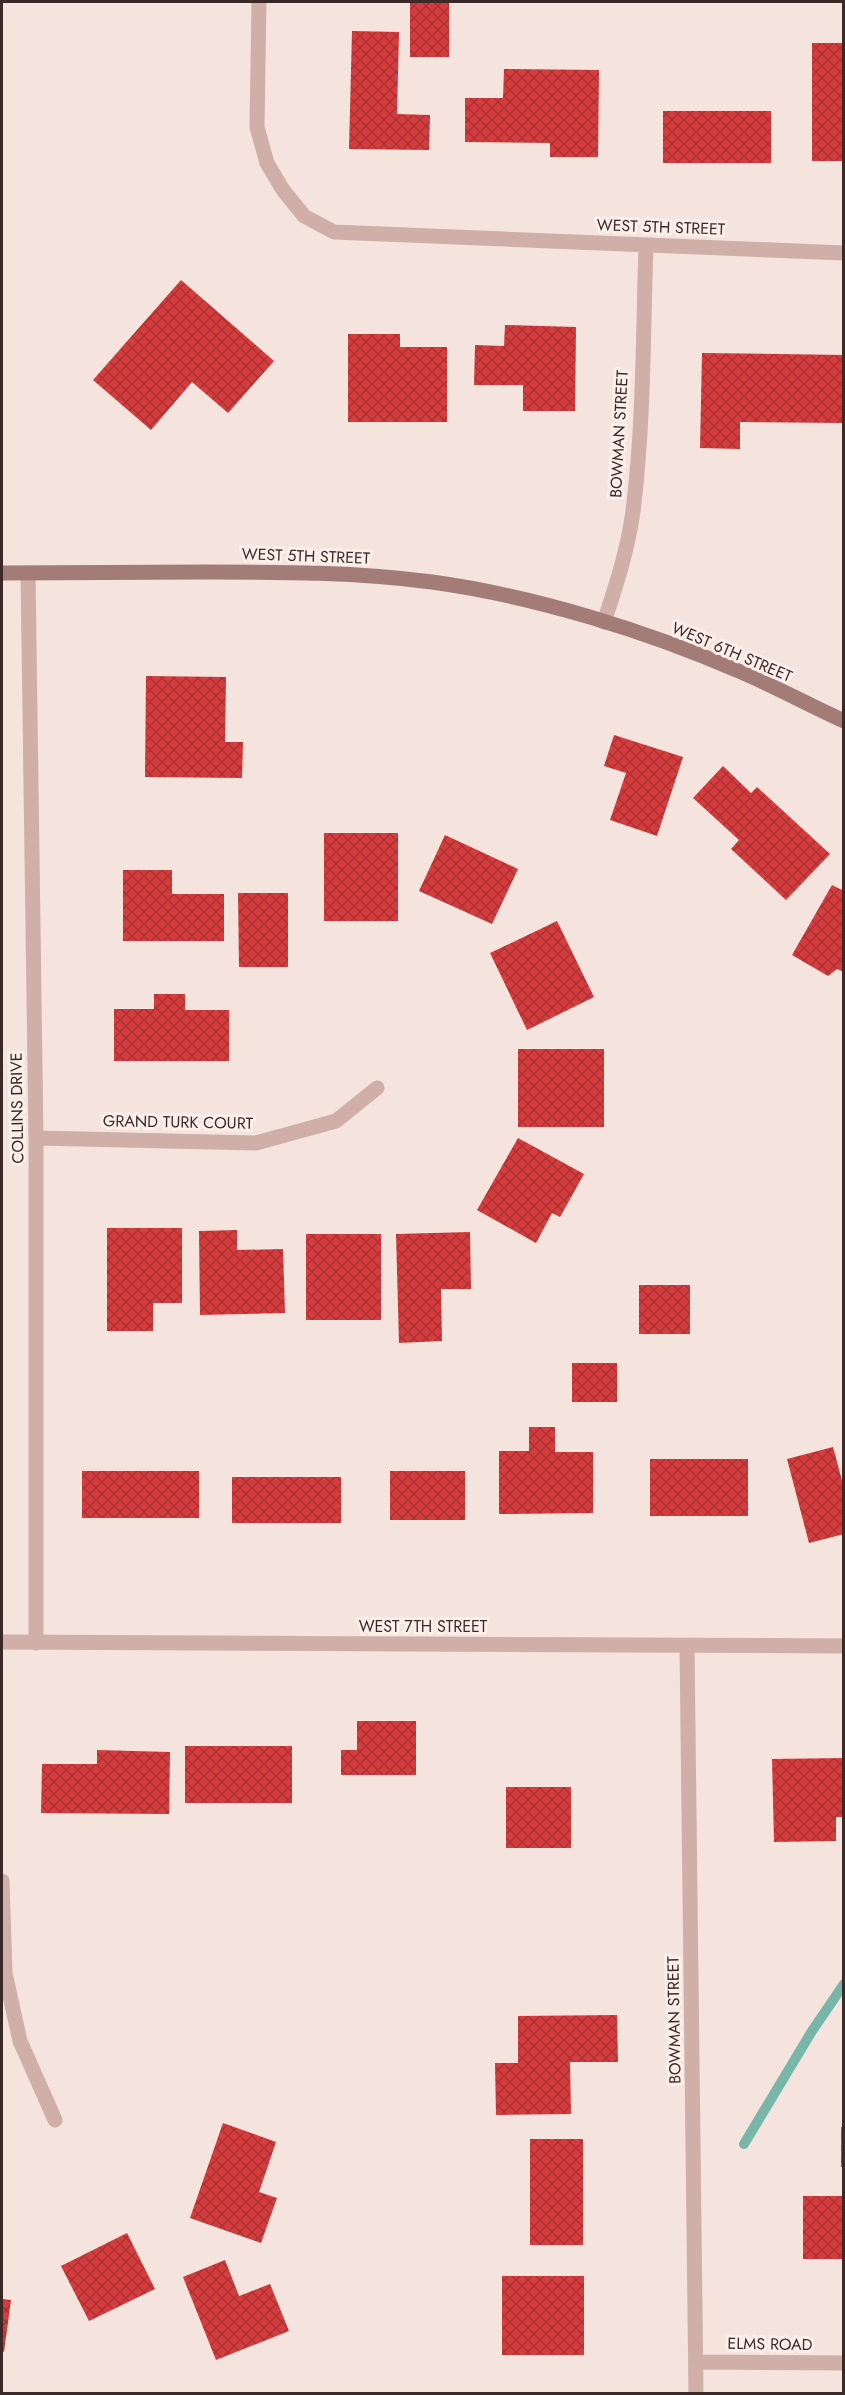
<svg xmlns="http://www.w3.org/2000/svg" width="845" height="2395" font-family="Jost,sans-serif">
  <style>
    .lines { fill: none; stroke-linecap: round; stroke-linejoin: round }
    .stream { stroke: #78b6a9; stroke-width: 10 }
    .building { fill: url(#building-cross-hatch) }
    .street { stroke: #cfafa7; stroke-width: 15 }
    .secondary { stroke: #a37c77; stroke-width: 15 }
    .labels { text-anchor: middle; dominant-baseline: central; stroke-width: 6; stroke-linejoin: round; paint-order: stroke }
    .street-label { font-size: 16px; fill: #3b2928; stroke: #fcefea }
  </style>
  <defs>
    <pattern id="building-cross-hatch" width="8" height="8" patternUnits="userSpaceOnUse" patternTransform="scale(1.5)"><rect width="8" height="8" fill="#d43c3d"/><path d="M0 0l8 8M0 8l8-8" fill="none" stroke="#ad3233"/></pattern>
  </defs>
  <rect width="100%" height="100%" fill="#f5e3dd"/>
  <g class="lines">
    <path class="stream" d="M744,2144L812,2031L844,1984"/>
  </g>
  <path class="building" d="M410,2H449V57H410Z
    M352,31L399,32L397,114L430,115L429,150L349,149Z
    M812,43H844V161H812Z
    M504,69L599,70L598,157H550V143L465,142V98H503Z
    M663,111H771V163H663Z
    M181,280L274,361L228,413L192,382L151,430L93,380Z
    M505,325L576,327L575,411H523V385H474L475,345L504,346Z
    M348,334H400V347H447V422H348Z
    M702,353L844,355V423L740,422V449L700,448Z
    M146,676L226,677L225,742H243L242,778L145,777Z
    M614,735L683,757L657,836L610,820L626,773L604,766Z
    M723,766L751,793L757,787L830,854L786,900L731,849L739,840L693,798Z
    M324,833H398V921H324Z
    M445,835L518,869L492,924L419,891Z
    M123,870H172V894H224V941H123Z
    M832,885L844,891V972L837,969L828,976L792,955Z
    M238,893H288V967H239Z
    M557,921L594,997L527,1030L490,953Z
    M154,994H185V1010H229V1061H114V1009H154Z
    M518,1049H604V1127H518Z
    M518,1138L584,1174L560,1217L552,1213L536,1243L477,1210Z
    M107,1228H182V1303H153V1331H107Z
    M237,1230V1250L283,1249L285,1313L200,1315L199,1231Z
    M470,1232L471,1289H441L442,1341L399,1343L396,1234Z
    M306,1234H381V1320H306Z
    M639,1285H690V1334H639Z
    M572,1363H617V1402H572Z
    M529,1427H555V1452H593V1513L499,1514V1451H529Z
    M833,1447L844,1488V1534L809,1543L787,1459Z
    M650,1459H748V1516H650Z
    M82,1471H199V1518H82Z
    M390,1471H465V1520H390Z
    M232,1477H341V1523H232Z
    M357,1721H416V1775H341V1750H357Z
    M185,1746H292V1803H185Z
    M97,1750L170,1752L169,1814L41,1813L42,1764H97Z
    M844,1758V1817H836V1841L774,1842L772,1759Z
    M506,1787H571V1848H506Z
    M617,2015L618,2062H570L571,2114L496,2115L495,2063H518V2016Z
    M223,2123L276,2142L259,2192L277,2198L261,2243L190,2218Z
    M841,2127H844V2167H841Z
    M530,2139H583V2245H530Z
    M803,2196H844V2259H803Z
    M127,2233L155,2289L89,2321L61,2266Z
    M225,2260L239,2296L270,2284L289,2331L216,2360L183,2277Z
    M502,2276H584V2355H502Z
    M2,2299L11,2300L4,2352L2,2351Z"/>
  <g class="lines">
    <path class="street" d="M259,2L257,127L267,163L283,190L304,216L334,232L844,253
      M28,573L36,1138V1643
      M604,622C616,586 628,549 633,511C644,423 643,333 646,245
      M36,1138L256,1143L336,1121L377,1088
      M2,1642L844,1646
      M687,1646L696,2394
      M2,1881L5,1973L20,2041L55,2120
      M696,2362L844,2363"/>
    <path class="secondary" d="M2,573C70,573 138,572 206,572C282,572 357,572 432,582C534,596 647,631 741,672C776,687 809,705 844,721"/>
  </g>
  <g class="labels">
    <g class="street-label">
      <text transform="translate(661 227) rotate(2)">WEST 5TH STREET</text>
      <text transform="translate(619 434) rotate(-87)">BOWMAN STREET</text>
      <text transform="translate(306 556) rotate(2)">WEST 5TH STREET</text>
      <text transform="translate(732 652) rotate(23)">WEST 6TH STREET</text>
      <text transform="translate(17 1108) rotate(-91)">COLLINS DRIVE</text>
      <text transform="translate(178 1122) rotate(1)">GRAND TURK COURT</text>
      <text x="423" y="1626">WEST 7TH STREET</text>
      <text transform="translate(674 2020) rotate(-91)">BOWMAN STREET</text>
      <text transform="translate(770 2344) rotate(1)">ELMS ROAD</text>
    </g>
  </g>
  <rect width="845" height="2395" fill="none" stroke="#3b2928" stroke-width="6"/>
</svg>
